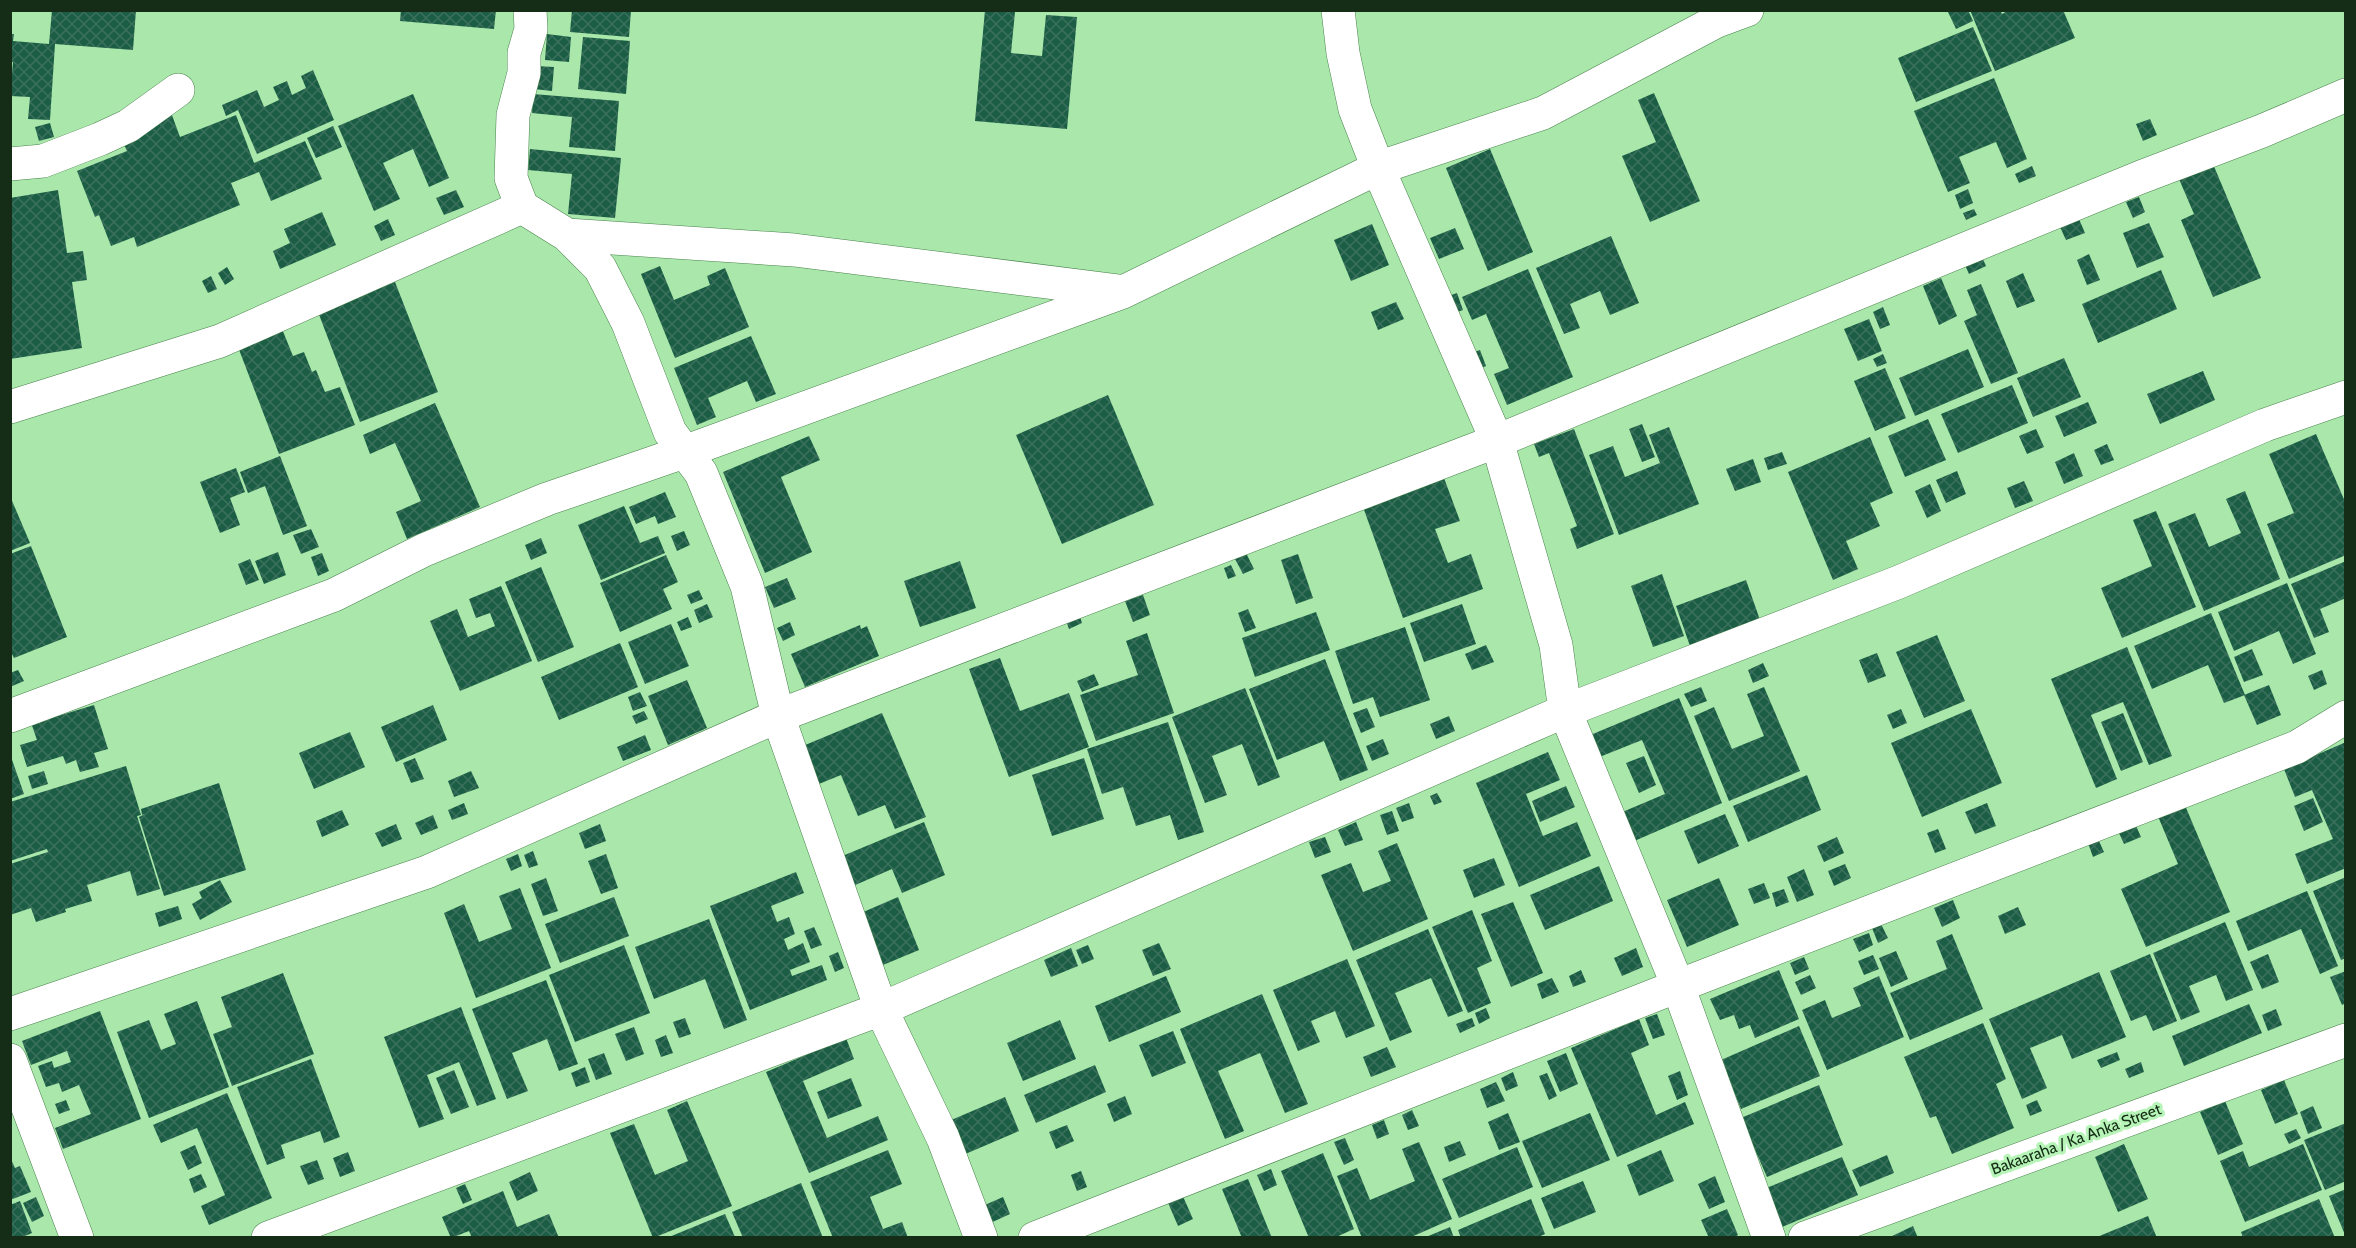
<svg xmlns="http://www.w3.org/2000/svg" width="2356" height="1248" font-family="Cabin,sans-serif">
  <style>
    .building { fill: url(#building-cross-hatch) }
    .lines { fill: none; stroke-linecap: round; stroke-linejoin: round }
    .street-casing { stroke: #49834c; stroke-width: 34 }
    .secondary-casing { stroke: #49834c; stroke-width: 34 }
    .street { stroke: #fff; stroke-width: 33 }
    .secondary { stroke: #fff; stroke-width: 33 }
    .labels { text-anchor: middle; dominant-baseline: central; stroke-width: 6; stroke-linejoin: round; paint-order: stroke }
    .street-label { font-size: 16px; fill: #152d16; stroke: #b6f4b7 }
  </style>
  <defs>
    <pattern id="building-cross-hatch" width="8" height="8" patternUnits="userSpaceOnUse" patternTransform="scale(1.5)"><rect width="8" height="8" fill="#1c5d45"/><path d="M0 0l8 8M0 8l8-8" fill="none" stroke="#3b715c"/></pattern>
  </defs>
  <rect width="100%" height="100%" fill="#a9e7aa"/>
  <path class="building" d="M52,10H136L133,50L55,44L50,120L28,119L30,97L10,96L13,62H10V34H14L13,41L49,44Z
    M401,10H496L494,29L400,21Z
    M572,10H631L629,37L570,32Z
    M985,10L1015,12L1011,53L1042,56L1046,15L1077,17L1067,129L975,121Z
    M1952,10H1968L1973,21L1956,29L1948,12Z
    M1970,10H2000L2002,14L2009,10H2063L2075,38L1995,71Z
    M1973,27L1992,71L1916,102L1898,58Z
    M547,34L571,37L569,62L545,60Z
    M583,37L630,41L626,94L578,89Z
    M536,66L554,67L552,91L534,89Z
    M313,70L334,120L257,154L238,110L226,116L222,105L257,90L264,107L279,100L273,87L287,81L292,95L306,88L301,76Z
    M1994,78L2027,159L2007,168L1996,142L1959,157L1970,183L1948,192L1914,111Z
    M1654,93L1700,201L1650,222L1622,156L1656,142L1638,100Z
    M413,94L449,178L429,187L413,149L383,163L400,199L374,211L338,126Z
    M533,94L619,101L615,151L569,147L572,117L532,113Z
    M169,107L180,137L236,115L254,163L305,141L322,179L271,201L259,172L231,183L240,205L137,247L134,237L111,246L99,215L95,217L77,171L127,151L122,140Z
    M2150,119L2157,135L2143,141L2136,124Z
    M50,123L54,137L39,141L35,127Z
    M333,126L342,147L316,158L307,138Z
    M530,149L621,158L615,218L568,214L572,174L528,170Z
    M1490,149L1533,252L1488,271L1446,168Z
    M2213,164L2261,278L2213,297L2181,220L2194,214L2179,179Z
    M2032,166L2036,176L2019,183L2015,174Z
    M1968,189L1973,203L1960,209L1955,195Z
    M58,190L67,253L83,251L87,280L72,282L82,348L10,359V198Z
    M456,190L464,207L444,215L436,198Z
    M2139,197L2145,212L2133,218L2126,202Z
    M1974,209L1977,215L1966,220L1963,213Z
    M322,212L336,245L280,269L273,251L290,243L284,229Z
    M388,219L395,235L381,241L374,226Z
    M2079,219L2085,233L2066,240L2060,227Z
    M2149,223L2164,257L2137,268L2123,233Z
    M1372,224L1389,265L1351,281L1334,240Z
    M1455,228L1464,249L1439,259L1430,238Z
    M1611,236L1639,303L1610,315L1600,291L1570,304L1580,328L1564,334L1536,268Z
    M2089,254L2100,280L2087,285L2077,260Z
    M1982,257L1986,266L1969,274L1965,265Z
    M660,266L674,300L710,285L707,276L725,268L749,327L675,358L641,274Z
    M227,267L234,279L225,285L218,273Z
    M1528,269L1573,377L1507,405L1494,374L1509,368L1486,314L1472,320L1462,297Z
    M2161,270L2177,309L2098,343L2082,304Z
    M2023,273L2035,301L2017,308L2006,281Z
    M211,276L217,289L208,293L202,281Z
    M1941,278L1957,316L1939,325L1923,286Z
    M395,282L438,392L360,422L318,312Z
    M1981,284L2018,373L1991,384L1964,321L1977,315L1967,290Z
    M1457,293L1463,310L1452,314L1446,297Z
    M1396,302L1404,319L1378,330L1371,312Z
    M1883,307L1890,325L1880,329L1873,312Z
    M1869,319L1882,351L1858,361L1844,329Z
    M282,329L293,356L304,352L312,372L316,370L325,392L340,387L355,425L279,454L238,347Z
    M751,336L776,394L756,402L747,381L708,398L716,417L697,425L674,368Z
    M1968,349L1984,387L1915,416L1899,378Z
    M1480,350L1486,366L1474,371L1468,354Z
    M1883,354L1887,363L1877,367L1873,359Z
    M2064,358L2081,397L2033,417L2017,378Z
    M1885,368L1906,418L1875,431L1854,381Z
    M2203,371L2215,400L2160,424L2147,394Z
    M2012,385L2028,423L1958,453L1941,414Z
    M1108,395L1154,505L1062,544L1016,435Z
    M2088,402L2097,423L2064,437L2055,416Z
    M435,403L480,507L407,539L396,512L421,501L395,443L370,454L363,435Z
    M1928,419L1946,460L1905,477L1888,436Z
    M1642,424L1655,457L1642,462L1629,429Z
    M1669,427L1699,504L1619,535L1589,455L1613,446L1625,477L1660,463L1649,435Z
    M1574,429L1614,534L1577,549L1570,529L1577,526L1549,453L1539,457L1534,444Z
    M2036,429L2044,447L2027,454L2019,436Z
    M2316,434L2346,504V555L2289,579L2267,524L2294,513L2269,454Z
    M809,436L820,460L781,477L812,552L765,573L723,472Z
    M1870,437L1893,493L1870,503L1880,526L1846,541L1858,569L1833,580L1788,472Z
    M2107,444L2114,460L2101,465L2094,450Z
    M1782,452L1787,464L1768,470L1764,458Z
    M2074,453L2083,476L2064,484L2055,462Z
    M280,456L307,526L283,535L265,486L248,493L240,472Z
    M1753,459L1761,482L1735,491L1726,469Z
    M236,468L245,492L230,498L240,525L220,533L200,482Z
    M1957,471L1966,494L1946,503L1936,480Z
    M1444,478L1460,521L1435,529L1448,563L1471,554L1483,589L1403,618L1363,507Z
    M2024,481L2033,501L2015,508L2007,488Z
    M1930,484L1941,511L1927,518L1915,491Z
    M2245,491L2280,579L2204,611L2168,524L2195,513L2209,547L2241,533L2226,499Z
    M665,492L676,517L658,524L655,516L636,524L629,507Z
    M10,496L30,543L10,551Z
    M624,506L640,543L658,536L665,553L601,580L578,525Z
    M2156,511L2196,607L2122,638L2101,588L2152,566L2133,520Z
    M311,529L319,547L301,554L293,535Z
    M684,531L690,545L677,551L671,536Z
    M541,538L547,553L531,560L525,545Z
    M31,546L67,637L14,658L10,650V554Z
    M278,552L286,575L264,584L255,561Z
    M322,553L329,571L318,576L311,557Z
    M1246,553L1254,569L1243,574L1235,559Z
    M1298,554L1313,598L1296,604L1281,560Z
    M666,555L678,582L663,589L672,609L620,632L600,583Z
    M250,559L259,580L246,585L238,564Z
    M960,561L976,608L920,627L904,581Z
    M2346,561V598L2320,609L2329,632L2314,638L2291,584Z
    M1231,565L1236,576L1228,579L1224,568Z
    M541,567L574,647L538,662L505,582Z
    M1662,574L1684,636L1653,647L1631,586Z
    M787,578L796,599L774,608L765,587Z
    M1746,580L1760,620L1690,646L1676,606Z
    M2287,583L2316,654L2293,664L2279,631L2234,651L2218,612Z
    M501,586L532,661L460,691L430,621L457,609L468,637L495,626L490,613L476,618L469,599Z
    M699,590L703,599L691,604L687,595Z
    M1143,595L1150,615L1133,622L1125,601Z
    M707,604L713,617L699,623L694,610Z
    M1462,604L1476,644L1424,662L1410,623Z
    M1248,609L1256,628L1245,632L1238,613Z
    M1078,610L1082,623L1069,629L1064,615Z
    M1316,612L1330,650L1255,677L1242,638Z
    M2211,613L2245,695L2224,703L2208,665L2152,689L2134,646Z
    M688,617L692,627L681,631L677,622Z
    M790,622L795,635L783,641L777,628Z
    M671,624L689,666L645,684L628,642Z
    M860,625L861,629L867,626L879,656L805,687L791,654Z
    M1405,627L1430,700L1380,717L1373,697L1353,704L1335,651Z
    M1147,633L1174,713L1096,741L1080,695L1138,675L1126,641Z
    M1937,635L1965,701L1924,718L1896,652Z
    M620,643L638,687L559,720L541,677Z
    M1486,645L1494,662L1472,670L1465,654Z
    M2127,647L2172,756L2149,765L2123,702L2091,715L2117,779L2096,788L2051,679Z
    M2252,649L2263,675L2244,682L2234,657Z
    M1877,653L1886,676L1868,683L1859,660Z
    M1000,658L1020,711L1069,693L1089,747L1009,777L969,669Z
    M1325,659L1368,770L1340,781L1324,741L1277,760L1249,689Z
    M1763,663L1769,676L1753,683L1748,670Z
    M18,670L24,681L10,687V673Z
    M2322,670L2327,684L2314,690L2308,676Z
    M1094,674L1099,685L1082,692L1077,681Z
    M687,680L707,728L668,745L648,696Z
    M2269,685L2281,715L2257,725L2244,695Z
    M1701,687L1707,701L1691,707L1684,694Z
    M1764,687L1800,771L1729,801L1694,716L1714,707L1732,749L1764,736L1747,694Z
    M1245,688L1280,777L1258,786L1242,744L1212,756L1227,795L1205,803L1172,717Z
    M640,692L647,706L633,711L628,697Z
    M1679,698L1722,803L1632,842L1620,813L1665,794L1642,740L1597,758L1588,736Z
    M94,705L108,749L94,753L99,767L80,772L76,760L66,764L63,756L27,767L20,745L37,740L29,717L56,708L58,716Z
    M433,705L447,740L396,762L381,727Z
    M1367,708L1375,727L1361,733L1353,713Z
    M1901,709L1907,723L1893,729L1887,715Z
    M1971,709L2002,783L1922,817L1891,743Z
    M644,711L648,719L636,724L632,716Z
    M882,713L926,817L895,829L885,805L858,816L841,775L814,786L798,748Z
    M2123,713L2143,762L2121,771L2101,722Z
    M1449,716L1455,731L1436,739L1430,724Z
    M1168,722L1204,832L1178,840L1170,815L1136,826L1123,787L1102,794L1087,749Z
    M350,732L365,767L314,789L299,753Z
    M645,735L651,750L623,761L617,747Z
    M1383,739L1389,754L1372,761L1366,746Z
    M2346,742V868L2307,884L2295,854L2333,839L2312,790L2295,797L2284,769Z
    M1548,752L1560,780L1526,794L1543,836L1577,822L1591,856L1519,887L1476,783Z
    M10,754L24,794L10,799Z
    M1644,756L1656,785L1639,793L1626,763Z
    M415,758L424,779L411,783L403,763Z
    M1084,758L1104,819L1052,836L1032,775Z
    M126,766L141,815L137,816L160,889L137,896L130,871L87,885L92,901L65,909L66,912L36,922L31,908L10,915V864L48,852L47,849L10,861V802Z
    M44,771L48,784L32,789L28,776Z
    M471,771L479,788L454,797L448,781Z
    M1807,775L1821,810L1748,842L1733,806Z
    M219,783L246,870L164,896L139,817L145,814L142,815L141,809Z
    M1566,786L1575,807L1540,822L1532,801Z
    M1437,793L1442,802L1434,805L1430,796Z
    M2313,798L2323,822L2304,831L2294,806Z
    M464,803L468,814L452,820L448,810Z
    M1409,803L1414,818L1402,822L1396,808Z
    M1987,803L1996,826L1975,834L1965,812Z
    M2184,803L2230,912L2146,947L2121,889L2178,864L2157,814Z
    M342,810L349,825L322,837L316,821Z
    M1392,811L1399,831L1387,835L1380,815Z
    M1725,814L1739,846L1698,864L1684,831Z
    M433,815L438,828L421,835L415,823Z
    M2134,821L2141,837L2124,844L2117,829Z
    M924,822L945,875L902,893L892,869L853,886L840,857Z
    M1356,822L1363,840L1345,846L1338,830Z
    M396,824L402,839L382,847L375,833Z
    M600,824L606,841L585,849L579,833Z
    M1938,829L1946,849L1935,853L1927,833Z
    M1325,837L1331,852L1315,858L1309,842Z
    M1837,837L1844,853L1824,862L1817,846Z
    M2098,839L2104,852L2093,857L2088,843Z
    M1397,843L1428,919L1353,951L1321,875L1351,863L1363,892L1391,881L1378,851Z
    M533,851L538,865L529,868L524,855Z
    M518,854L522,866L511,871L506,859Z
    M606,854L618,888L601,894L588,861Z
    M1494,858L1505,885L1474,898L1463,870Z
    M1845,864L1851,878L1834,886L1828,871Z
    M1599,866L1613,901L1545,930L1530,895Z
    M1804,869L1814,895L1797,902L1787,877Z
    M796,872L804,893L771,906L777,922L789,917L795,934L784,939L788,950L803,943L810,962L790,970L792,976L822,965L827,980L750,1010L710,906Z
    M2346,877V958L2341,960L2313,891Z
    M546,878L558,911L543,916L531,884Z
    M1719,878L1739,925L1687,947L1667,900Z
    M220,880L232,902L200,920L192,904L202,898L199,892Z
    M1764,883L1770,898L1754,904L1748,889Z
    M520,888L551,968L476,998L444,913L464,904L479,942L512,929L499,896Z
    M1784,889L1789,902L1776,907L1772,893Z
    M2307,891L2338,966L2320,974L2301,929L2248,951L2236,921Z
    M614,897L629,936L560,963L545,924Z
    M898,897L919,950L883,965L861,913Z
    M1953,900L1960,918L1942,927L1934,908Z
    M1513,902L1543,973L1511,987L1481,914Z
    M178,906L182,919L159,927L155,913Z
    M2018,907L2026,925L2005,934L1998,916Z
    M1472,910L1492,961L1477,968L1491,1003L1468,1013L1432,927Z
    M709,919L747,1020L724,1029L705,979L654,999L635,947Z
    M2225,922L2253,990L2226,1001L2216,975L2189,986L2200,1012L2181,1020L2153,953Z
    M1881,924L1888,938L1878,943L1872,928Z
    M814,927L822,945L811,949L804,931Z
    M1428,929L1463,1011L1448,1017L1431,978L1395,993L1412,1032L1390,1041L1356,960Z
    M1869,933L1873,945L1859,952L1853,939Z
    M1952,934L1983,1009L1910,1040L1890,993L1947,969L1936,941Z
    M1159,943L1171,969L1153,976L1142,950Z
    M624,945L650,1013L575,1042L549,975Z
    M1088,945L1094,959L1082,964L1076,950Z
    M1071,948L1078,966L1051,977L1044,960Z
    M1636,948L1643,967L1622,976L1614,958Z
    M1896,951L1908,979L1891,987L1879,958Z
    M838,952L844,968L835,972L829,956Z
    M2150,954L2177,1021L2153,1031L2146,1015L2131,1021L2110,971Z
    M2268,954L2279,982L2262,989L2250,962Z
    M1873,955L1879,969L1864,975L1858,961Z
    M1804,957L1809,969L1795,975L1790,963Z
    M1347,959L1375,1026L1346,1038L1335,1011L1311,1021L1320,1042L1298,1051L1273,990Z
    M1581,970L1586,982L1573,987L1569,976Z
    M1779,970L1799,1019L1755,1038L1750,1025L1739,1029L1734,1015L1720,1020L1710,999Z
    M2346,971V1003L2342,1005L2330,977Z
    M2099,972L2126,1037L2072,1059L2062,1035L2030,1048L2047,1088L2022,1099L1989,1019Z
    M283,973L314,1054L232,1086L213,1034L232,1027L221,997Z
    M1810,975L1816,988L1801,995L1795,982Z
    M1166,976L1181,1012L1109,1042L1095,1006Z
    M1879,976L1904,1037L1827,1070L1802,1010L1825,1000L1832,1018L1861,1006L1853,988Z
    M1552,978L1559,992L1542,999L1537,984Z
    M546,980L578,1064L559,1071L547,1039L512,1053L528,1091L507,1099L472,1009Z
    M1262,994L1308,1104L1285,1113L1260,1053L1218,1071L1244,1131L1225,1139L1180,1029Z
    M197,1001L229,1087L149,1118L117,1032L149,1020L161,1050L176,1044L164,1014Z
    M2249,1004L2262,1033L2184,1066L2172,1036Z
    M461,1007L496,1099L477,1106L459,1062L427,1075L444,1119L419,1128L384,1037Z
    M1486,1008L1490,1018L1479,1024L1475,1013Z
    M2276,1009L2282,1025L2268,1031L2262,1015Z
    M100,1011L141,1119L63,1149L55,1128L91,1114L79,1085L62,1092L59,1083L46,1087L38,1066L52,1061L54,1068L71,1062L67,1051L31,1065L22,1041Z
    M1657,1014L1665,1035L1653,1039L1645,1018Z
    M685,1018L691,1034L679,1038L673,1022Z
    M1472,1018L1475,1026L1460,1033L1456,1024Z
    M1639,1019L1649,1045L1631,1053L1656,1115L1685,1102L1694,1124L1617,1157L1571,1048Z
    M1060,1020L1076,1059L1023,1081L1007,1043Z
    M1983,1023L2006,1079L1996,1084L2014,1128L1952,1154L1936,1116L1930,1118L1904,1057Z
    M1799,1026L1820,1076L1741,1109L1721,1060Z
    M634,1027L644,1054L626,1061L615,1034Z
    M1173,1031L1186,1063L1152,1077L1139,1045Z
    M666,1035L673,1053L661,1057L655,1040Z
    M846,1038L854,1059L803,1081L827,1138L878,1116L888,1140L809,1173L766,1072Z
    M1387,1047L1396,1067L1371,1077L1363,1057Z
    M2117,1052L2120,1060L2101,1068L2097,1060Z
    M604,1053L612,1074L596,1080L588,1059Z
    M1566,1053L1578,1084L1560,1092L1547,1061Z
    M311,1059L340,1137L324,1143L320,1131L281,1145L285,1158L267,1165L237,1087Z
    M2141,1062L2144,1072L2129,1078L2125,1069Z
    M1095,1065L1106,1092L1036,1123L1024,1095Z
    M585,1067L590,1082L576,1087L571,1073Z
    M454,1070L469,1107L451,1114L436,1078Z
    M1680,1071L1688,1095L1677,1100L1668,1076Z
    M1513,1072L1518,1086L1506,1091L1501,1078Z
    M1547,1073L1557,1096L1549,1100L1539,1076Z
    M851,1078L862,1106L828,1119L817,1092Z
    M2284,1080L2298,1114L2275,1124L2261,1090Z
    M1496,1082L1505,1101L1487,1108L1480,1089Z
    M1819,1085L1843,1145L1767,1177L1741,1118Z
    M227,1093L272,1198L209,1225L201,1206L225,1195L197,1128L161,1143L153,1125Z
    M1125,1096L1132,1114L1114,1122L1107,1104Z
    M1005,1097L1019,1131L956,1158L942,1124Z
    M66,1100L70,1110L59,1114L55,1104Z
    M2037,1100L2042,1111L2030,1116L2026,1105Z
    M687,1101L732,1206L653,1238L610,1133L634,1124L655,1175L688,1161L667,1110Z
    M2225,1101L2243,1144L2218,1155L2200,1112Z
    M2313,1106L2322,1128L2308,1134L2300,1112Z
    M1412,1110L1419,1126L1408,1130L1402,1115Z
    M1508,1113L1520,1142L1499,1150L1488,1122Z
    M1590,1113L1610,1160L1542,1188L1522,1141Z
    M1384,1120L1389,1134L1377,1139L1372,1125Z
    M2346,1123V1181L2325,1190L2304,1140Z
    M1067,1125L1074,1141L1056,1149L1049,1132Z
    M2296,1129L2301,1138L2289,1144L2284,1134Z
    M1345,1138L1354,1160L1344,1165L1334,1142Z
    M1460,1141L1466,1155L1449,1162L1444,1147Z
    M1419,1142L1452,1219L1409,1238H1362L1337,1176L1357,1168L1370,1200L1415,1181L1402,1149Z
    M2124,1144L2148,1199L2118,1212L2095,1157Z
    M2303,1144L2322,1190L2245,1222L2220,1161L2243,1151L2249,1167Z
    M195,1145L202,1163L188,1170L180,1152Z
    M1517,1147L1533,1187L1459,1218L1442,1179Z
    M888,1150L902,1184L870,1197L883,1229L902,1222L908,1238H833L810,1182Z
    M1661,1150L1674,1181L1639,1196L1627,1165Z
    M348,1152L355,1171L340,1177L333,1158Z
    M1323,1153L1354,1229L1334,1238H1309L1281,1171Z
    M1887,1155L1894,1173L1860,1187L1852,1170Z
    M10,1157L15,1168L20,1166L31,1192L10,1200Z
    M1842,1157L1858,1195L1775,1230L1759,1191Z
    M317,1160L324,1179L308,1185L300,1166Z
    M1271,1169L1277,1185L1264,1191L1257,1175Z
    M1081,1171L1087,1187L1077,1191L1071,1175Z
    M530,1172L538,1191L517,1201L509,1182Z
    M201,1174L207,1187L194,1193L189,1179Z
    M1715,1176L1725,1202L1709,1209L1698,1184Z
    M1248,1179L1272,1238H1242L1222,1189Z
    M1583,1181L1596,1212L1554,1229L1541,1198Z
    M801,1183L823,1238H743L732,1212Z
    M465,1184L472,1200L463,1204L456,1188Z
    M2346,1189V1235H2345L2329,1196Z
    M503,1191L517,1227L549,1214L559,1238H472L469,1231L451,1238L442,1217Z
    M1181,1192L1193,1219L1178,1226L1166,1198Z
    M36,1197L44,1216L32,1222L23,1203Z
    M1003,1197L1010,1214L986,1225L978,1208Z
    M1531,1199L1545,1234L1536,1238H1461L1458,1230Z
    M2319,1199L2335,1238H2243L2241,1232Z
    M20,1201L32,1233L20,1238H10V1205Z
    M1727,1209L1738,1235L1733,1238H1709L1701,1220Z
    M725,1214L735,1237H669Z
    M2148,1216L2157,1238H2097V1237Z
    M1913,1226L1918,1238H1888Z
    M1450,1227L1454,1238H1426V1237Z"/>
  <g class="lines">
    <defs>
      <path id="street" d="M530,10L531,29L524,53V73L513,115L511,178L522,207L567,235L600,268L628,323L670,432L701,473L747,586L778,716L881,1009L943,1138L981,1238
        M1338,10L1343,53L1355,109L1378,168L1497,441L1556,645L1565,711L1678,986L1769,1238
        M10,164L43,161L100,139L128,126L178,90
        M567,235L794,250L1119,291
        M10,407L220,341L522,207
        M10,716L334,595L424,550L547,499L684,452L1123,292L1378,168L1543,113L1717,21L1747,10
        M10,1014L427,872L778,716L1497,441L2141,177L2262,131L2346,95
        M10,1060L77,1238
        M268,1238L881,1009L1565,711L1899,582L2265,425L2346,397
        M1035,1238L1678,986L2297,747L2346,717"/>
      <path id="secondary" d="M1805,1238L2346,1040"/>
    </defs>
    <use href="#street" class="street-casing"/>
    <use href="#secondary" class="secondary-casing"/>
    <use href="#street" class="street"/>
    <use href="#secondary" class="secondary"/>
  </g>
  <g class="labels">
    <g class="street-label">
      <text transform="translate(2076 1139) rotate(-20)">Bakaaraha / Ka Anka Street</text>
    </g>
  </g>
  <rect width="2356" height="1248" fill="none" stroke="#152d16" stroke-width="24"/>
</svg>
